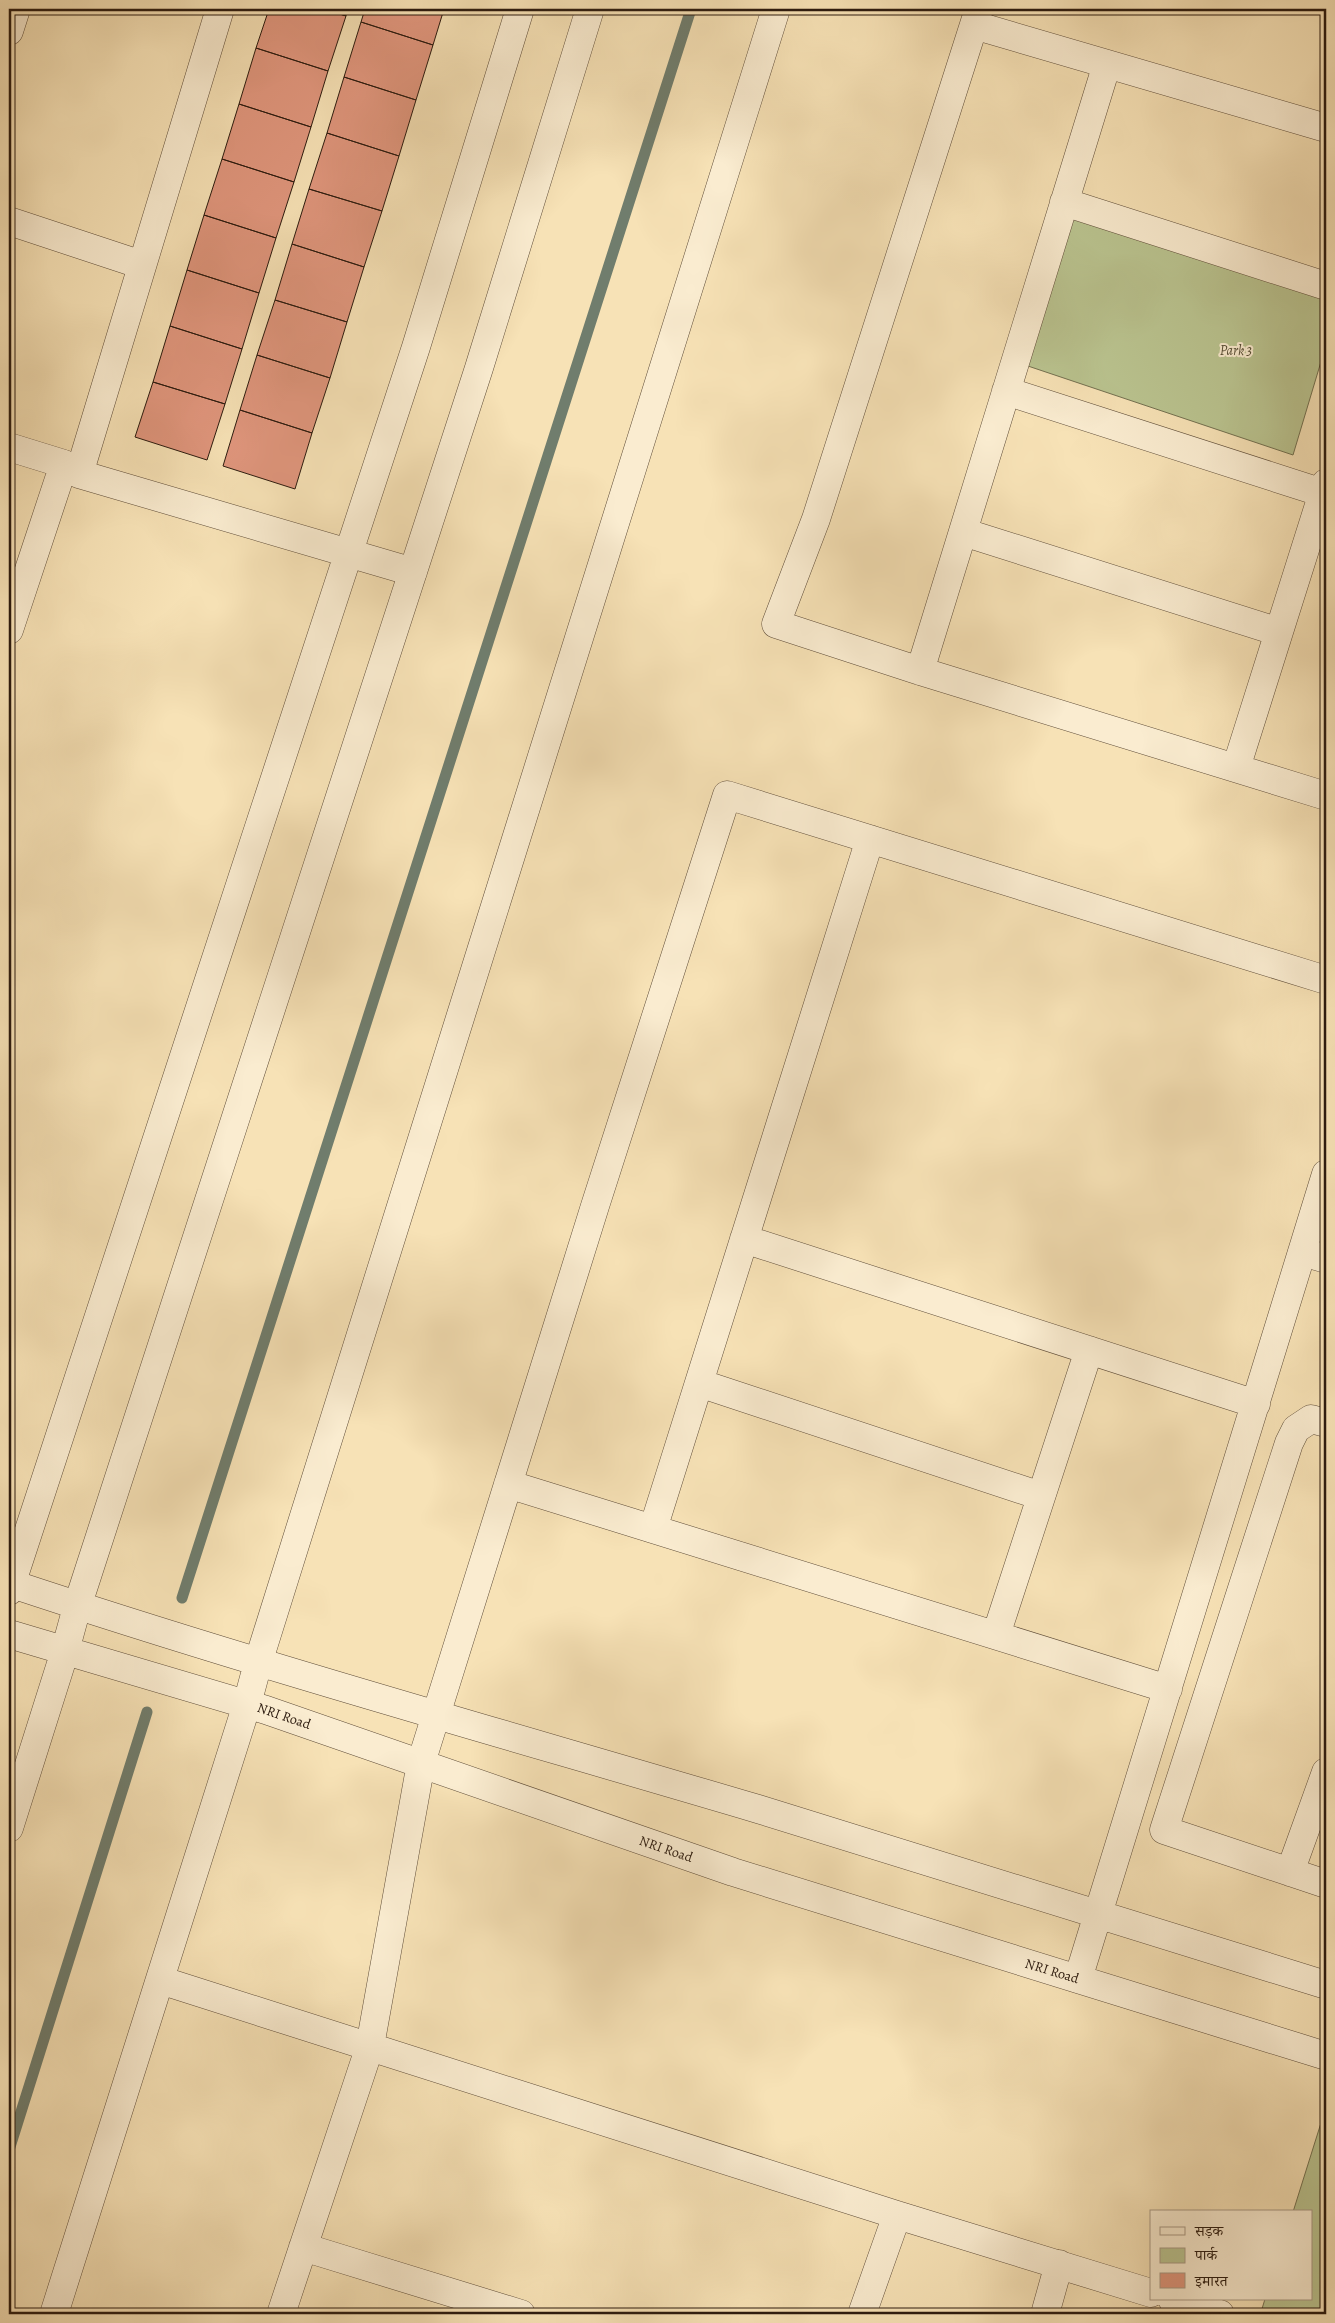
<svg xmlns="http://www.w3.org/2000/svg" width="1335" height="2323" font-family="Alegreya,'Noto Serif Devanagari',serif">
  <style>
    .green { fill: #bac490; stroke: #737050 }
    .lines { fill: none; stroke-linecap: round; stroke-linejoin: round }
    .stream { stroke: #707d6d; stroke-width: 11 }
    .building { fill: #e0967d; stroke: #2c1b0f }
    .minor-casing { stroke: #5f4d39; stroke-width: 29 }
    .minor { stroke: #faecd0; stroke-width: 28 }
    .labels { text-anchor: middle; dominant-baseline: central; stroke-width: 4; stroke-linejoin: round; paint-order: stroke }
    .park-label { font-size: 14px; font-style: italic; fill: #574e36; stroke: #faecd0 }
    .street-label { font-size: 14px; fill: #2c1b0f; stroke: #faecd0 }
  </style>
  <rect width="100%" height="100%" fill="#f7e2b6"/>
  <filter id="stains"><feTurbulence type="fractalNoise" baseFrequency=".004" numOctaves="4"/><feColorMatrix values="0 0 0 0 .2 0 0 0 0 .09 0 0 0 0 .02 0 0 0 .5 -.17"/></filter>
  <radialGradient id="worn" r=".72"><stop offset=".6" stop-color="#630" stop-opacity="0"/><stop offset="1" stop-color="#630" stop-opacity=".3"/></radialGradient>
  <path class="green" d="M1071,211L1326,294V345L1293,455L1016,362Z
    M1326,2107V2314H1269L1261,2312L1265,2299H1311V2212H1293Z"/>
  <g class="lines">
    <path class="stream" d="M182,1598L691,9
      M9,2150L147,1712"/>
  </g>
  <path class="building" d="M269,9H324L346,16L328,71L256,48Z
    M324,9H348L346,16Z
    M365,9H444L433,45L361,22Z
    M361,22L433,45L416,100L344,77Z
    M256,48L328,71L311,127L239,104Z
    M344,77L416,100L399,156L327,133Z
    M239,104L311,127L294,182L222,159Z
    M327,133L399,156L382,211L309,189Z
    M222,159L294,182L276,238L204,215Z
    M309,189L382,211L364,267L292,244Z
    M204,215L276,238L259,293L187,270Z
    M292,244L364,267L347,322L275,300Z
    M187,270L259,293L242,349L170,326Z
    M275,300L347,322L330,378L257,355Z
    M170,326L242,349L225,404L153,382Z
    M257,355L330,378L312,433L240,410Z
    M153,382L225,404L207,460L135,437Z
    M240,410L312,433L295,489L223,466Z"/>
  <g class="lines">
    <defs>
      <path id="minor" d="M979,9L816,519L776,624L920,671L1326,796
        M974,25L1326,128
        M9,31L16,9
        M1064,202L1326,286
        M9,221L142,265
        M1006,391L1323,493
        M9,447L64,464L79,474L413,572
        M79,474L220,9
        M963,532L1279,632
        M9,630L64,464
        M920,671L1107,64
        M1236,768L1326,483
        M744,1239L1256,1404
        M1303,1252L1326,1259
        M699,1383L1041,1496
        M1326,1423L1311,1419L1296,1429L1289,1443L1164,1830L1326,1884
        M508,1484L1168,1689
        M653,1529L870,839
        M9,1583C256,1665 508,1735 758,1809C948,1866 1137,1926 1326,1985
        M9,1591L416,347L520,9
        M9,1634L266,1710L733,1872L1326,2056
        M996,1635L1089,1350
        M9,1828L65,1651L77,1607L479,368L590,9
        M1290,1872L1326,1772
        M1078,1979L1326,1174
        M160,1980L897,2215L1151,2293
        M303,2247L521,2314
        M1172,2299L1220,2314
        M54,2314L247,1704L258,1663L776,9
        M281,2314L370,2046L421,1763L595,1206L727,795L1326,980
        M862,2314L897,2215
        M1045,2314L1059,2264"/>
    </defs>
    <use href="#minor" class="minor-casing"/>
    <use href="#minor" class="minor"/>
  </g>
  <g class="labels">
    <g class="park-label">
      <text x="1236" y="350">Park 3</text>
    </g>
    <g class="street-label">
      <text transform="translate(284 1716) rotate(19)">NRI Road</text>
      <text transform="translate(666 1849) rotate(19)">NRI Road</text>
      <text transform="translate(1052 1971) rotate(17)">NRI Road</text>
    </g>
  </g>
  <rect width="1335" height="2323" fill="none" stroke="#f7e2b6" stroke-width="30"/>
  <rect x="10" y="10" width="1315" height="2303" fill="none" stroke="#2c1b0f" stroke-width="2.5"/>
  <rect x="15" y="15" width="1305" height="2293" fill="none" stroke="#2c1b0f"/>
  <rect x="1150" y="2210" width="162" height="90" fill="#faecd0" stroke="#a89883"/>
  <rect x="1160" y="2227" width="25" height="8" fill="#faecd0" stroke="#a89883"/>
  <text x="1195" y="2236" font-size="15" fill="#2c1b0f">सड़क</text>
  <rect x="1160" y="2248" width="25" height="15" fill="#bac490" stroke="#a89883"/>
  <text x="1195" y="2260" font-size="15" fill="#2c1b0f">पार्क</text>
  <rect x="1160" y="2273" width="25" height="15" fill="#e0967d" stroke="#a89883"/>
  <text x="1195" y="2286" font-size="15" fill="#2c1b0f">इमारत</text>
  <rect width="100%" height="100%" filter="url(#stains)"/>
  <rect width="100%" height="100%" fill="url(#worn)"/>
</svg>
